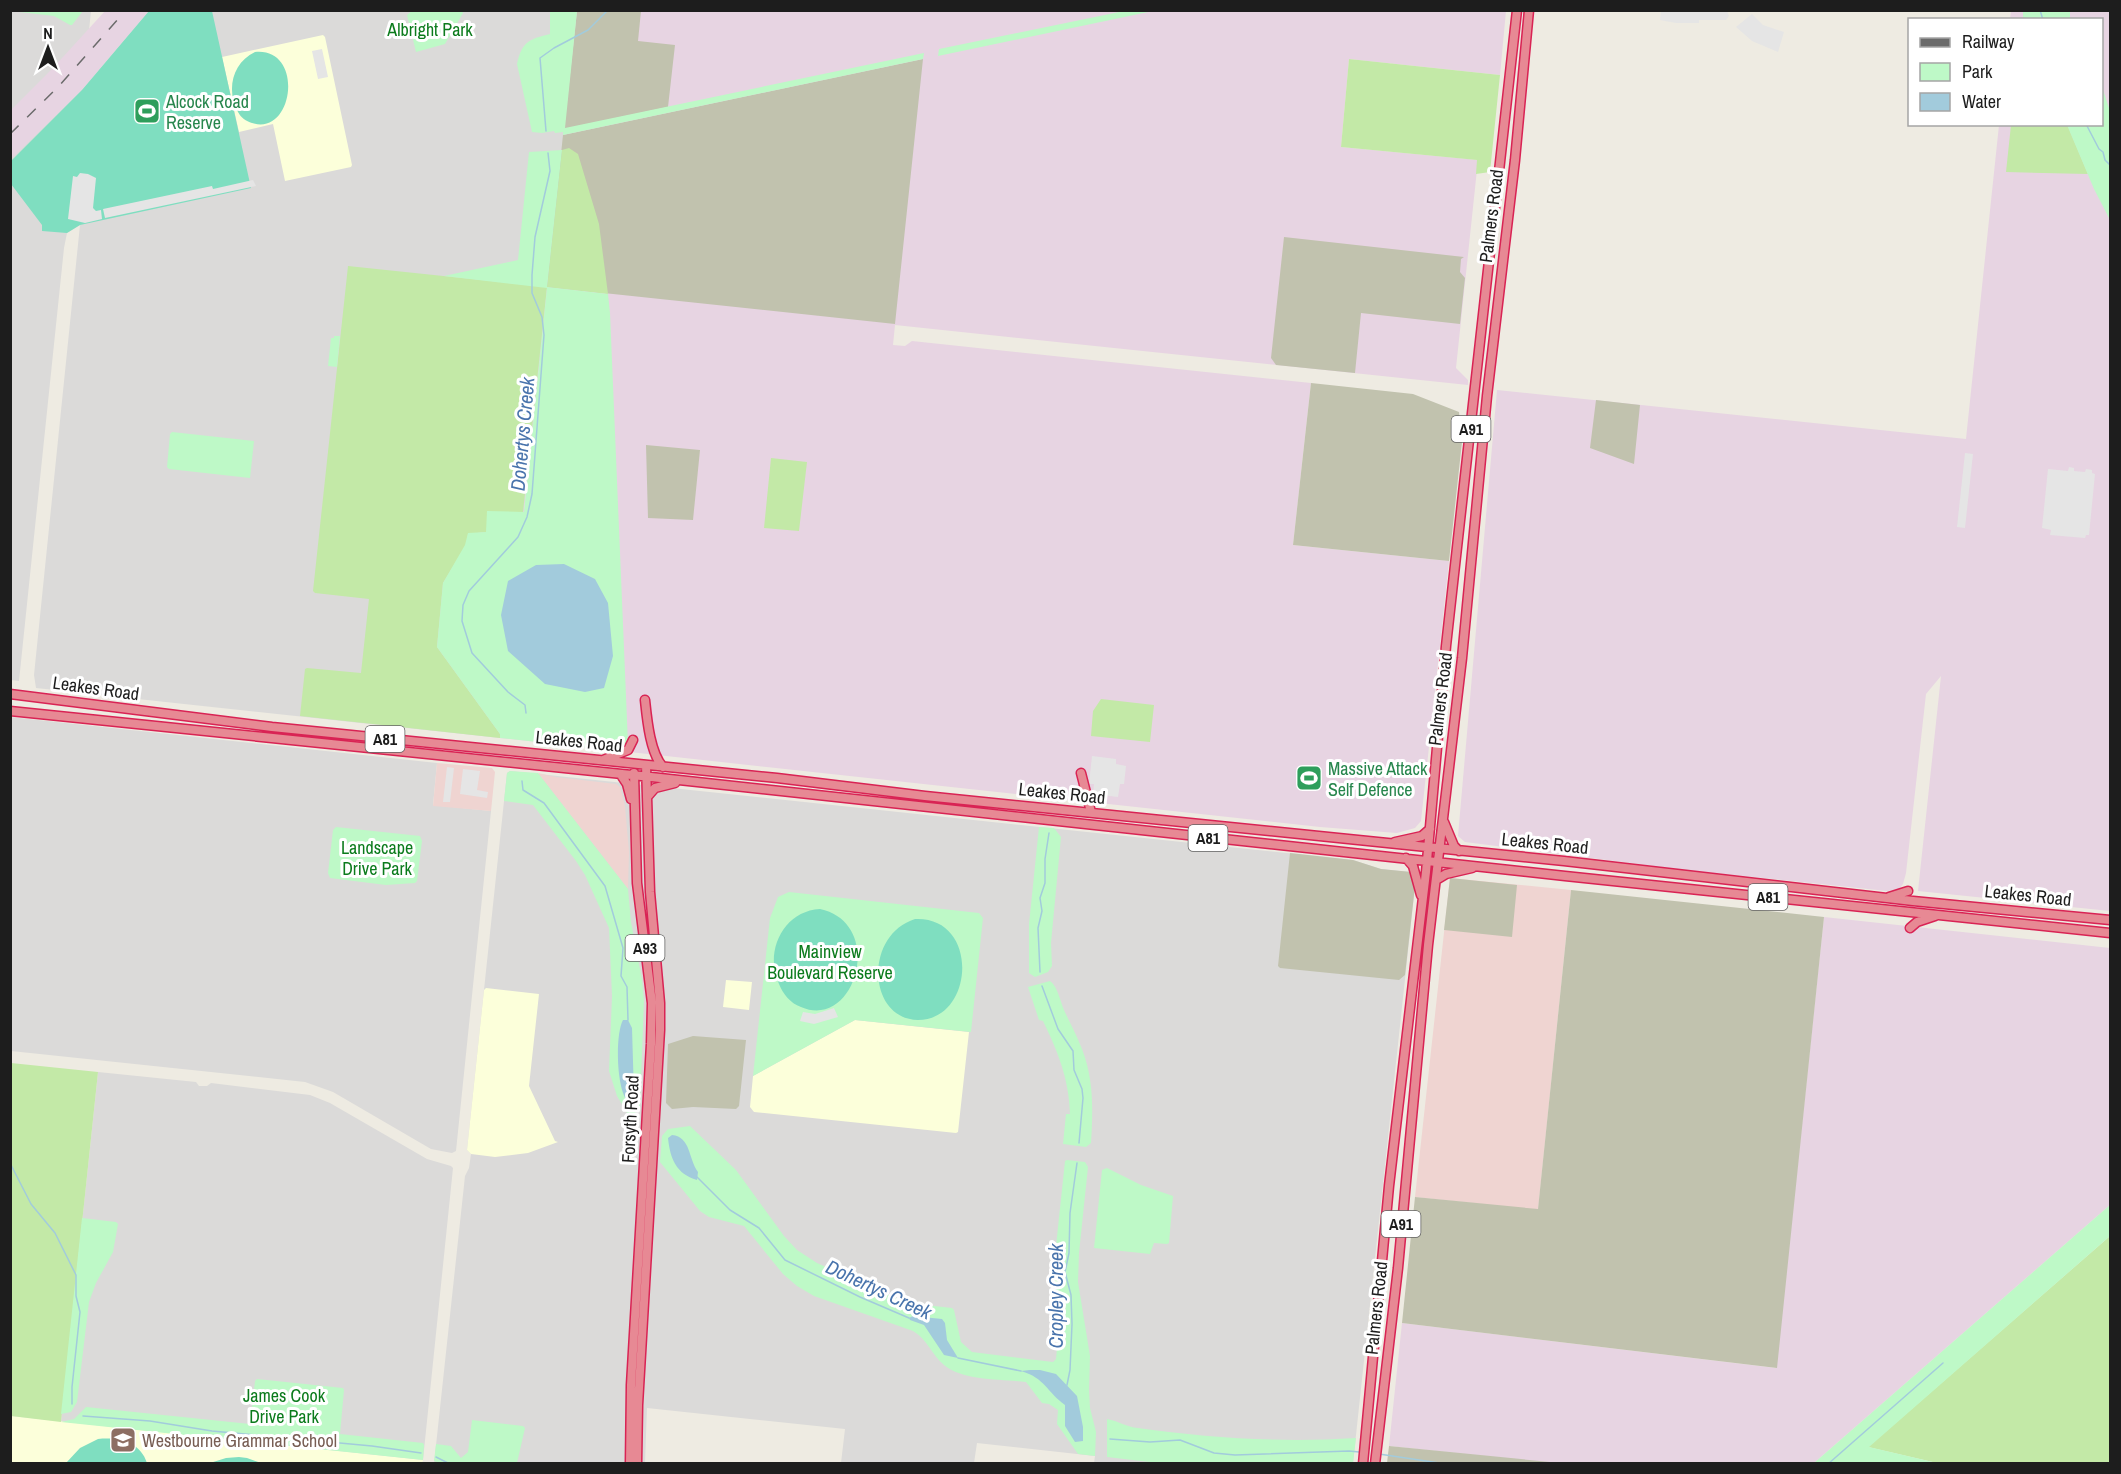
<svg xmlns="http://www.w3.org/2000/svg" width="2121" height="1474" font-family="'Archivo Narrow',sans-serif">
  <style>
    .residential { fill: #dbdad9 }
    .commercial { fill: #efd4d1 }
    .industrial { fill: #e7d4e2 }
    .education { fill: #fcffda }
    .construction { fill: #c1c2ae }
    .grass { fill: #c3e9a7 }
    .park { fill: #bef9c7 }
    .pitch { fill: #7fdec0 }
    .parking { fill: #e5e5e5 }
    .water { fill: #a2cbdc }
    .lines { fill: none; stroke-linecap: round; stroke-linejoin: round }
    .stream { stroke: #a2cbdc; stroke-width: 1.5 }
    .highway-casing { stroke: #d92354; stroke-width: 11 }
    .highway { stroke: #e78994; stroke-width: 8 }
    .rail { stroke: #6b6b6b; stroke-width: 1.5; stroke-dasharray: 12 12; stroke-linecap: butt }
    .labels { text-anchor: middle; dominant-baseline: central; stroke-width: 6; stroke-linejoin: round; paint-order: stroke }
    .shield { fill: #fff; stroke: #616161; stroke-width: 1.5 }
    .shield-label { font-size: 16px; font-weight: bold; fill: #1d1d1d }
    .park-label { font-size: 18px; fill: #0b7b1c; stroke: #fff }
    .leisure-label { font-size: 18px; fill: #27864d; stroke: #fff; text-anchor: start }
    .street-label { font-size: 18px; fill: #1d1d1d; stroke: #fff }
    .education-label { font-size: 18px; fill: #785e54; stroke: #fff; text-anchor: start }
    .water-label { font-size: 20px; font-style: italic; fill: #4974ac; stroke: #fff }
  </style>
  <rect width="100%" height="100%" fill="#eeebe2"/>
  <path class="residential" d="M11,11H91L83,89L149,11H577L500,738L36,688L34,675L80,225L67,233L64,248L19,681L11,680Z
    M10,717L437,763L433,805L491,811L456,1151L452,1153L431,1149L333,1092L305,1082L11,1051Z
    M510,771L1353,860L1381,869L1411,872L1415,886L1353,1463H1094L1095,1456L977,1443L974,1463H841L845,1429L647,1408L645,1463L434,1464L465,1176L469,1168L471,1154L467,1150L507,773Z
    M98,1072L196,1082L199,1086H207L211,1083L310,1095L330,1103L427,1159L451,1166L453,1168L423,1460L61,1422Z"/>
  <path class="commercial" d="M437,763L492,768L495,772L491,811L433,806Z
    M538,773L556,777L616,784L620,787L625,806L629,852L628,889Z
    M1450,878L1571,890L1538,1210L1415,1197Z"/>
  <path class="industrial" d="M105,11H149L82,90L11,159V110L52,69Z
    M577,11H1506L1500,75L1349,59L1341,147L1478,160L1456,368L1468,380V385L895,325L893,345L905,346L912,341L1311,383L1293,545L1449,561L1421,821L1415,828L1397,833L1320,827L500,738Z
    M2011,11H2110V911L1918,891L1941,676L1926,694L1906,873L1903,884L1899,889L1887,891L1686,870L1465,842L1458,836L1497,390L1966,439L1999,125L2102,124V20L2010,19Z
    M1824,917L2110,948V1205L1814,1463L1560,1464L1389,1446L1402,1323L1776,1368Z"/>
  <path class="education" d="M323,35L325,37L352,165L351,167L285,181L273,124L239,132L222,57Z
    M726,980L752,982L749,1010L723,1007Z
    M486,988L539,994L529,1086L555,1141L558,1142L528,1153L495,1157L471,1154L467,1150L484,990Z
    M855,1020L969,1032L958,1132L956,1133L754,1112L750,1107L753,1076Z
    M11,1416L423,1460L422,1464H11Z"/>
  <path class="construction" d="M577,11H641L638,41L675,45L668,107L564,129Z
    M923,59L895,324L547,287L563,135Z
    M1284,237L1464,257L1461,259L1460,272L1465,278L1460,324L1361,313L1355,373L1276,365L1271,358Z
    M1311,383L1413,394L1459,412L1462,442L1449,561L1293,545Z
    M1596,400L1640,405L1634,464L1590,448Z
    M646,445L700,450L693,520L648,518Z
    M1290,853L1353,860L1381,869L1411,872L1415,886L1405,975L1399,980L1280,968L1278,966Z
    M1450,878L1517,885L1512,937L1444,930Z
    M1571,890L1824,917L1777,1368L1402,1323L1415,1197L1538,1209Z
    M693,1036L746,1040L739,1106L736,1109L693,1107L672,1109L666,1103L668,1044Z
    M1389,1446L1560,1463H1387Z"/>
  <path class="grass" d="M1349,59L1500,75L1490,172L1476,174L1477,160L1341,147Z
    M2067,124L2088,174L2006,172L2011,125Z
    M569,148L578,154L599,224L608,294L547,287L523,512L486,532L468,534L466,545L443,583L437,647L500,734V738L300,716L305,669L307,668L361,673L369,599L315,593L313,591L348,266L547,287L562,150Z
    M771,458L807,462L799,531L764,528Z
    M1101,699L1154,705L1150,742L1091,736L1093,711Z
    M11,1063L98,1072L61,1422L11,1416Z
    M2110,1236V1463H1937L1868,1447Z"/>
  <path class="park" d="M413,10L462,11L463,13L445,44L416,52L407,15Z
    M11,11V10L83,11L72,25H70L54,16Z
    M550,11H577L565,128L924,53L923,59L563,135V132L555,133L554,131L542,133L532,132L517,64C522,41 530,39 550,34Z
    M1124,11H1153L938,56L939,49Z
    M2023,11H2070V19H2023Z
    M2102,87L2110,111V220L2094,189L2067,125L2102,124Z
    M562,150L547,287L608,294L610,313L628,744L619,751L500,738V734L437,647L443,583L465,545L468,533L486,532L487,511L524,512L547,288L444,276L518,260L529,152Z
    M334,336H340L337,367L328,366L331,338H334Z
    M172,432L254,441L250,478L169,469L167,467L170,434Z
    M510,771L538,773L628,889L631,922L642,980L644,1001L640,1107L634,1114L629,1116L617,1096L609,1071L612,996L609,928L585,875L576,861L533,805L504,801L507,773Z
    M336,827L420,836L422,841L417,881L415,883L386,885L330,878L328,873L333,830Z
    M1039,827L1054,828L1061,837L1051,943L1052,966L1048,972L1035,977L1029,973V924Z
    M789,892L979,913L983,918L971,1032L855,1020L753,1076L770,918L778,897Z
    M1050,981C1058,987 1060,1001 1064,1010C1070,1023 1077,1036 1082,1049C1094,1080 1093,1111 1091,1143L1086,1147L1063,1144L1066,1114H1070C1069,1079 1058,1052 1043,1021L1039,1020L1028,987Z
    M690,1126L736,1170L784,1236L797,1250L817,1263L908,1303L952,1308L954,1310L961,1342L972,1352L1053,1362L1056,1359L1060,1319L1054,1276L1056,1246L1065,1161L1067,1160L1085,1162L1088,1167L1079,1253L1078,1282L1090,1356L1089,1390L1090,1408L1096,1432L1095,1456L1078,1454L1057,1424L1058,1410L1049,1404L1042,1403L1026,1382C1002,1379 963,1381 944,1365C931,1354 928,1340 913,1331L814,1296L797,1286L783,1274L744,1226L709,1217L700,1211L660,1162L662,1136L668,1129Z
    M1107,1168L1141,1185L1173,1196L1169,1243L1167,1244L1154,1243L1150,1254L1094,1248L1102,1170Z
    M2110,1205V1236L1869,1447L1937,1463H1814Z
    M82,1218L116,1222L118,1224L113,1252L96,1283L89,1302L77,1402L71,1412L61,1414Z
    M257,1379L343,1388L344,1390L340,1434L423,1443L424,1445L423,1460L61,1422L74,1419L86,1407L250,1424L255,1381Z
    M1107,1419C1118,1421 1127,1427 1138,1428C1210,1438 1283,1443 1356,1438L1353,1463L1167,1464L1107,1457Z
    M472,1420L523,1426L525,1428L517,1463L442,1464L434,1461L436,1444L451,1446L461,1458L468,1452Z"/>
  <path class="pitch" d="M149,11H212L251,188L80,225L67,233L42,231V225L11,184V161L82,90Z
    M255,52C305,47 294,137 252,123C246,121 241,118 238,112C226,90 232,63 255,52Z
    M820,909C886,923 856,1031 801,1007C790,1003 783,994 779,984C764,952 783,911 820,909Z
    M915,919C980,916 975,1020 918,1020C867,1019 864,935 915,919Z
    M98,1439C120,1437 140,1442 147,1463H66L80,1448Z
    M239,1457L247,1458L261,1463H210L226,1458Z"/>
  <path class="parking" d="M1661,10L1727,11L1729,16L1726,20H1699V23H1676L1660,20Z
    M1752,14L1763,25L1784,32L1778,52L1752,41L1736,27Z
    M322,49L328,77L318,79L312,51Z
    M80,173L88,174L96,178L93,208L96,211L101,210L102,219L85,223L68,219L73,176L77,177Z
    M253,180L256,186L105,218L103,209L212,186L213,189Z
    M1965,453L1973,454L1965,528L1957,527Z
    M2069,467L2074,468V471L2085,472L2086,469L2092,470V473L2095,474L2089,535H2086L2085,538L2050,535L2051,530L2042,528L2048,469L2068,471Z
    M1092,756L1116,759V764L1126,766L1124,784H1120L1118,797L1093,794L1094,784H1089Z
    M447,767L454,768L450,802H443Z
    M463,769L480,771L477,790L488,792L487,798L460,794Z
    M834,1008L838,1017L814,1024L800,1021L803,1012L815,1014Z"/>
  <path class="water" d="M564,564L595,579L608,603L613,656L604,688L585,692L545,684L508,651L501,615L508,581L536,565Z
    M623,1020H628L632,1028L634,1095L632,1101L629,1103C616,1092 615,1034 623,1020Z
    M672,1135C691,1137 688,1158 698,1172L697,1180C676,1174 670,1158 668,1138Z
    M913,1316L942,1319L945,1323L947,1340L958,1358L944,1355L924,1325L910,1320L909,1318Z
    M1030,1370H1040L1056,1374L1077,1396L1083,1427V1441L1075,1442L1065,1426V1405C1047,1392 1045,1378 1021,1371Z"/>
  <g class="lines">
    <path class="stream" d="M2040,10L2043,20
      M2086,124L2099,149L2103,152L2105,160L2110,165
      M546,131L540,58L554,48L588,30L608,10
      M526,713L525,705L508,692L472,653L462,621L463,605L469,591L518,537L527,517L532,494L544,335L542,317L532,293V275L535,237L550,171L548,153
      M522,781L523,790L544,803L605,886L623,948L621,976L627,987L628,1020
      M1040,972L1038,928L1042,911L1040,898L1045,883V859L1049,833
      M1042,986L1058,1029L1073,1051L1074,1070L1082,1089L1083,1098L1079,1143
      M10,1163L31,1204L55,1233L76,1275V1296L80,1312L72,1387V1404
      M697,1177L730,1210L759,1228L785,1260L860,1297L909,1318
      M958,1358L1021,1371
      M1067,1385L1070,1370L1072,1324L1071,1295L1065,1272L1069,1253L1070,1213L1077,1163
      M83,1416L150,1421L212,1431L372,1446L421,1453
      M1110,1439L1150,1442L1180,1440L1214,1453L1235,1455L1349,1451L1359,1452
      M1379,1454L1446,1464
      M436,1457L450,1464
      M1828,1464L1943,1363"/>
    <defs>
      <path id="highway" d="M10,694L272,727L777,778L925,796L1564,861L1913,901L2110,920
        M645,700C647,719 650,753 663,767
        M10,711L651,777L1565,876L2110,933
        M603,760L628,750L633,740
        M1081,773L1091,812
        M621,775L627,784L631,799
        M648,796L655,788L675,783
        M1444,822L1454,846L1459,851
        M1395,842L1422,836L1430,829
        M1406,858L1413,866L1421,895
        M1436,880L1446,874L1472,868
        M1889,897L1908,891
        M1910,928L1917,922L1935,916
        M630,1464L631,1385L651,1044L652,1003L637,883L634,773
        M637,1464L638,1405L660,1030V1003L650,892L646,765
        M1363,1464L1389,1186L1426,872L1446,646L1517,10
        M1375,1464L1398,1268L1428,945L1462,658L1487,396L1515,160L1529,10"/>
    </defs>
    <use href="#highway" class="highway-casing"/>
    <use href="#highway" class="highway"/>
    <path class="rail" d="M10,134L58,87L126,10"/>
  </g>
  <defs>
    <symbol id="stadium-square" viewBox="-11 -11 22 22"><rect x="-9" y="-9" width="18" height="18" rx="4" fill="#2e9e5b" stroke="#fff"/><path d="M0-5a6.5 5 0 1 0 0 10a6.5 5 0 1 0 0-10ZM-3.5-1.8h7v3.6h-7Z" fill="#fff"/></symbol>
    <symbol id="school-square" viewBox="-11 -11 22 22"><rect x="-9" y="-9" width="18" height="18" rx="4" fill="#8d6e63" stroke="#fff"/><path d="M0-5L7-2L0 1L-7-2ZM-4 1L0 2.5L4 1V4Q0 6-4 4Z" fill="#fff"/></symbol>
  </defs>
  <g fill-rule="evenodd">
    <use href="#stadium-square" x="132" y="96" width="30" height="30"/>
    <use href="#stadium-square" x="1294" y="763" width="30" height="30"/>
    <use href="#school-square" x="108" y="1425" width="30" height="30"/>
  </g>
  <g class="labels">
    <g class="shield">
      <rect x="1451.5" y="416" width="39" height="26" rx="4.5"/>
      <rect x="365.5" y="726" width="39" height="26" rx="4.5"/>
      <rect x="1188.5" y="825" width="39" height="26" rx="4.5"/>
      <rect x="1748.5" y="884" width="39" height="26" rx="4.5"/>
      <rect x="625.5" y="935" width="39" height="26" rx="4.5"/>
      <rect x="1381.5" y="1211" width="39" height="26" rx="4.5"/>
    </g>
    <g class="shield-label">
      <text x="1471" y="429">A91</text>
      <text x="385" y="739">A81</text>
      <text x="1208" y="838">A81</text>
      <text x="1768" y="897">A81</text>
      <text x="645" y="948">A93</text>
      <text x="1401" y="1224">A91</text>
    </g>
    <g class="park-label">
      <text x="430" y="29">Albright Park</text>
      <text x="377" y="847">Landscape<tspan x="377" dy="21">Drive Park</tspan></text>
      <text x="830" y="951">Mainview<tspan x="830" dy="21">Boulevard Reserve</tspan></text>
      <text x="284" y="1395">James Cook<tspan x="284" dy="21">Drive Park</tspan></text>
    </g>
    <g class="leisure-label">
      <text x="166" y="101">Alcock Road<tspan x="166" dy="21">Reserve</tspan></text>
      <text x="1328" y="768">Massive Attack<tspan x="1328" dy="21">Self Defence</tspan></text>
    </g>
    <g class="street-label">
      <text transform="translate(1491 216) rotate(-83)">Palmers Road</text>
      <text transform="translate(96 688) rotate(8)">Leakes Road</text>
      <text transform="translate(1440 699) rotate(-83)">Palmers Road</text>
      <text transform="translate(579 741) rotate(6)">Leakes Road</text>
      <text transform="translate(1062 793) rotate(6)">Leakes Road</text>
      <text transform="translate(1545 843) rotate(6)">Leakes Road</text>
      <text transform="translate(2028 895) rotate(6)">Leakes Road</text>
      <text transform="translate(630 1119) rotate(-87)">Forsyth Road</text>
      <text transform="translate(1376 1308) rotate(-84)">Palmers Road</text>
    </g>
    <g class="education-label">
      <text x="142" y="1440">Westbourne Grammar School</text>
    </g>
    <g class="water-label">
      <text transform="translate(522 434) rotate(-85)">Dohertys Creek</text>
      <text transform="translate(879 1289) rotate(25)">Dohertys Creek</text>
      <text transform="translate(1055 1296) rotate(-90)">Cropley Creek</text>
    </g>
  </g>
  <rect width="2121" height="1474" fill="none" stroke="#1d1d1d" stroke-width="24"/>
  <rect x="1908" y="18" width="195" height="108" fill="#ffffff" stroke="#a5a5a5" stroke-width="1.5"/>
  <rect x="1920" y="38" width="30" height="9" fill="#6b6b6b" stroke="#a5a5a5" stroke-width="1.5"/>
  <text x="1962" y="48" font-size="18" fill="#1d1d1d">Railway</text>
  <rect x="1920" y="63" width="30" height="18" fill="#bef9c7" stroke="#a5a5a5" stroke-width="1.5"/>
  <text x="1962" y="78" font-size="18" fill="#1d1d1d">Park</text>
  <rect x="1920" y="93" width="30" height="18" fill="#a2cbdc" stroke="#a5a5a5" stroke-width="1.5"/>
  <text x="1962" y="108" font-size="18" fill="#1d1d1d">Water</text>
  <g transform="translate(48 48)" stroke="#ffffff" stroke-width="4.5" paint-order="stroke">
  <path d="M0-4.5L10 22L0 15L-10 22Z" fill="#1d1d1d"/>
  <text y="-9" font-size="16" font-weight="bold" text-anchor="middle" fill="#1d1d1d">N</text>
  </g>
</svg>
